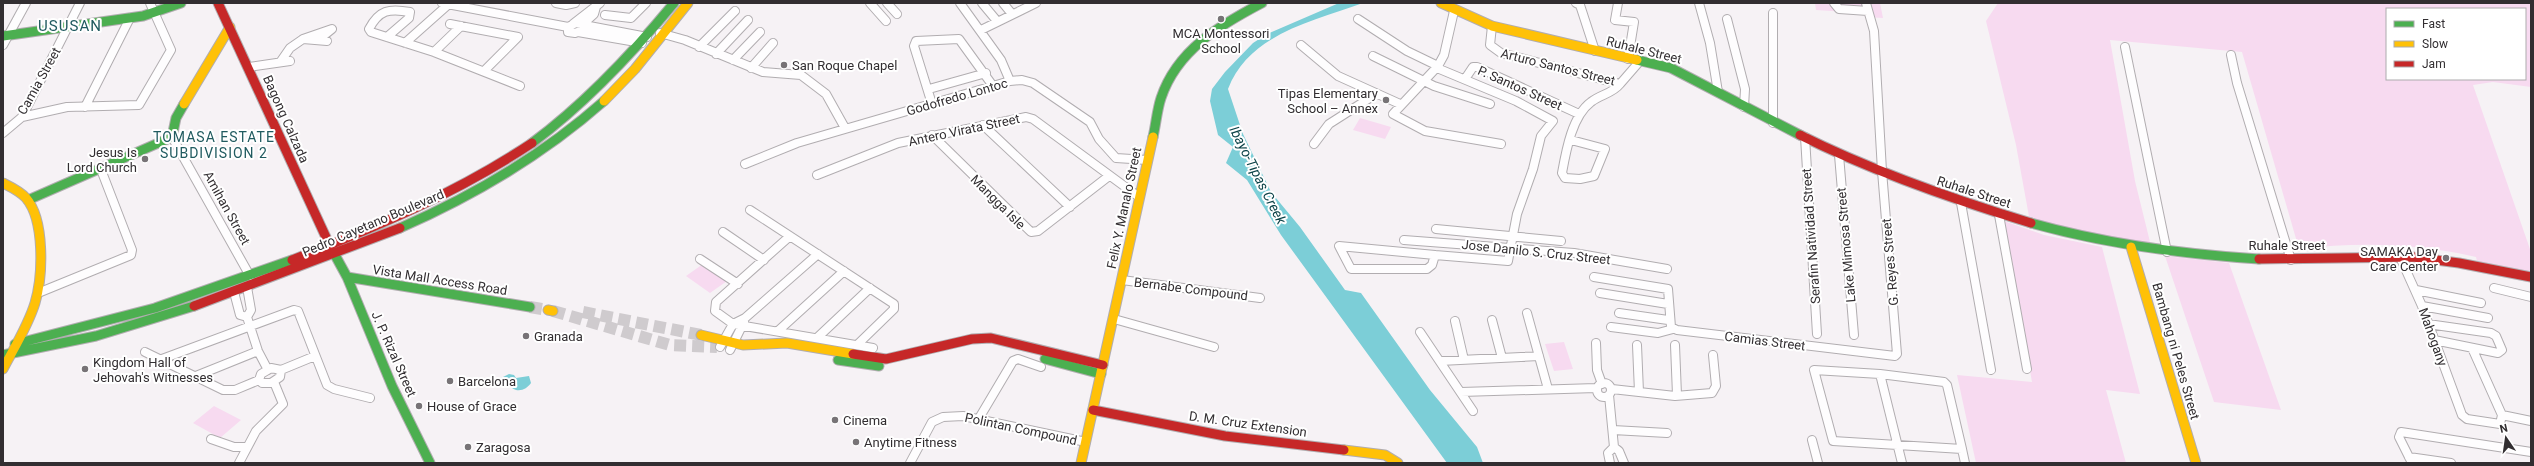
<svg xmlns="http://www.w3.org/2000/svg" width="2534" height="466" font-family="Roboto,sans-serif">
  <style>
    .green { fill: #f7daf0; fill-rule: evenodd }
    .water { fill: #7cced7 }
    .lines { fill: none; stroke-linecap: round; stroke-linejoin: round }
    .secondary-tunnel { stroke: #cfcbce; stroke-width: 12; stroke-dasharray: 12 6; stroke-linecap: butt }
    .street-casing { stroke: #b1adb0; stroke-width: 10 }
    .fast-casing { stroke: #b1adb0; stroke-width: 11 }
    .slow-casing { stroke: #b1adb0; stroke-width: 11 }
    .jam-casing { stroke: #b1adb0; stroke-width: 11 }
    .street { stroke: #fefdfe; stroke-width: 8 }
    .fast { stroke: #4caf50; stroke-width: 9 }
    .slow { stroke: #ffc107; stroke-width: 9 }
    .jam { stroke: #c62828; stroke-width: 9 }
    .poi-dot { fill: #777376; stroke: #fff; stroke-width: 1.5 }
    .labels { text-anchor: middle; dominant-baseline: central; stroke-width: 4; stroke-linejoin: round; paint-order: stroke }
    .poi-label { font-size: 13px; fill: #322e31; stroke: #fff; text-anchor: start }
    .street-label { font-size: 13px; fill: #322e31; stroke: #fff }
    .neighbourhood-label { font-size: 14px; letter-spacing: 1px; fill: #215b60; stroke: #fff }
    .water-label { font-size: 14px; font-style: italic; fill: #0c4348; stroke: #fff }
    .quarter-label { font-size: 15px; letter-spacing: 1px; fill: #215b60; stroke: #fff }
  </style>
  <rect width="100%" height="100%" fill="#f6f2f5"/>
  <path class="green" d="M1815,3H1880L1883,18L1865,17L1863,13L1816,10Z
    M1998,3H2531V87L2493,82L2473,85L2531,252V272L2477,261L2476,257C2417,243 2358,242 2299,249L2242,52L2110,40L2135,181L2151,246L2030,222L2016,145L1986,21ZM2387,9H2525V79H2387Z
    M1360,118L1391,127L1385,139L1353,130Z
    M2004,221L2044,235L2102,247L2140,394L2106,390L2126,463H1976L1957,375L2032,382Z
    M2165,256L2229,263L2281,410L2214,402Z
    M703,264L727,281L710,293L686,276Z
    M1564,342L1573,369L1554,371L1545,344Z
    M214,406L241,420L220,438L193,423Z"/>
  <path class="water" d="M1339,3H1363C1313,21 1249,34 1228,89L1243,134L1271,192L1300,227L1345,290L1361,293L1430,390L1477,447L1483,463H1447L1281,235L1247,180L1226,163L1233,147L1218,135L1210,101L1212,89L1225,72L1253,43L1267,34Z
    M509,374L514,375L516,378L529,376L531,383C527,389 519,393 512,388L511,384L505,386L500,385L501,378Z"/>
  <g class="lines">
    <path class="secondary-tunnel" d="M530,307L548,310
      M553,311L670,345L717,347
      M583,312L701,335"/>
    <defs>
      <path id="street" d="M442,3L568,27
        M556,3L566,5L575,3
        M870,3L886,21
        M887,3L897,14
        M960,3L1001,60L1010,81
        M982,3L997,21
        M1003,3L1012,14
        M1576,3L1580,5L1595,51
        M1618,3L1615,20L1634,22L1628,59
        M1699,3L1710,43L1718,92
        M1834,3L1839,9L1868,11
        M1454,11L1444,55L1438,66L1393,114L1425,131L1501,144
        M1773,13V123
        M605,15L631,18L646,3
        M1358,19L1407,51L1438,66
        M1727,19L1745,89L1744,107
        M576,23L583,24V30L575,33L568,32V27Z
        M450,24L518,37L484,71
        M573,24L600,3
        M583,24L594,14L596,7
        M584,25L647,37
        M1492,26L1490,45L1501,53L1620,84L1640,61
        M332,29L322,37L327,41L303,39Z
        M981,30L1036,3
        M578,32L642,43
        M660,33L685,40L763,72L801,75L826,94L845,128
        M387,37L409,18L410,12C389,8 379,10 369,29L371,32L434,52L520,86
        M405,43L450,3
        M3,45L26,3
        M1301,45L1338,76L1400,104
        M699,47L735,11
        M2125,47L2167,252
        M434,52L461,26
        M716,54L748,20
        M2231,55L2237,83L2291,260
        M1373,56L1434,86L1490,104
        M733,60L760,32
        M281,61L290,48L303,39
        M249,67L290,61
        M751,68L773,43
        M1465,79L1473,67H1477L1579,114
        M929,89L986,73
        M932,104L914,46L916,41L959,39L993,86
        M85,107L130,18
        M22,117L67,107L139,105L171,50L150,3
        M983,125L1070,207
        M3,133L22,117L80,3
        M932,135L1031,232L1038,231L1109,176
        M172,137L250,276
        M1805,137L1817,334
        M1571,140L1605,149L1594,176L1580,179L1565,178L1562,173C1566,151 1572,116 1591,102C1601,94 1612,94 1620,84
        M1314,144L1329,124L1376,94
        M1839,155L1854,335
        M745,164L797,143L1010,81L1022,80L1033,83L1090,122L1099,139L1116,158L1147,160
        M817,175L898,143L1026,117L1033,119L1139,197
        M1961,203L1991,370
        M750,210L894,304V309L858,344
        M1999,215L2027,369
        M1436,229L1561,241
        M723,232L764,260
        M790,236L716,302L715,311L733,324L873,348
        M1404,240L1574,253L1667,269
        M1339,246L1435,255L1432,265L1427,269H1351Z
        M1435,255L1508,261L1517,214L1533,169L1541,136L1553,121L1516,101L1437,68
        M2400,257L2422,306L2462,415L2467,419L2500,424L2502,415L2472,348
        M700,259L738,284
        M1594,277L1668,289L1671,327L1677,330L1895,356L1897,354L1882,171L1874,31L1866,3
        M1122,280L1260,298
        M247,287L251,310L247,317L258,351L268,370
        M2494,288L2531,297
        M2416,290L2481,303
        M234,292L240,315L247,317
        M38,293L131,255L132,250L100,167
        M1600,293L1668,304
        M2422,306L2488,318
        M1527,313L1548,389
        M1619,313L1668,320
        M1114,319L1214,347
        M1492,320L1502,358
        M1455,321L1464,360
        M2428,324L2491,333L2496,336L2502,350L2498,353L2434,340
        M1611,327L1658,333L1673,329
        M778,331L844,271
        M1420,332L1473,411
        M818,337L870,288
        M1596,343L1597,370L1602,384
        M1637,345L1639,392
        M1675,345L1677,395
        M720,347L733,324L745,318L818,254
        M730,350L744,322
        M145,352L223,390H235L259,380
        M162,359L294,310L298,311L327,385L334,389L370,398
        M1440,361L1539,356
        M271,368L281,370L280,377L271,383H262L259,380L261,374Z
        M281,370L315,356
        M1814,370L1880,374L1944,382L1947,385L1962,449L1833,441Z
        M1880,374L1902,463
        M196,376L258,351
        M1597 390a7 7 0 1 1 14 0a7 7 0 1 1-14 0Z
        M1612,389L1675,396L1712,393L1716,386L1713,355
        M1461,392L1596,388
        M1609,395L1614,447
        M2502,415L2531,421
        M978,420L1013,361L1018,359L1041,367
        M1613,430L1667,433
        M211,439L234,447H246
        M1812,440L1818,463
        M1614,447L1619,451L1624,463
        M1962,449L1965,463
        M2409,457L2451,463
        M239,463L256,431L283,404L274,382
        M910,463L932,422L943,417L963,416L1086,442
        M1610,463L1608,453L1614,447
        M2412,463L2399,437L2401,432L2531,452"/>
      <path id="fast" d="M3,36L143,16L181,3
        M1637,60L1671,68L1800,135
        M1153,137C1156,124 1157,110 1161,98C1177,50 1220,25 1262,3
        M532,143C586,103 631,55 674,3
        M28,200L172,137L176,118L184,104
        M2031,223C2106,244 2181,254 2259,259
        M400,228C475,195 543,155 604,101
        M335,255L347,277L392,386L430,463
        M347,277L530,307
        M15,344L155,308L292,260
        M3,355L96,336L194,306
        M1045,359L1101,374
        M838,360L879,366"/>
      <path id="slow" d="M1441,3L1492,26L1637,60
        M604,101L635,69L688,3
        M184,104L230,27
        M3,183C11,187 20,191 26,198C45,220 43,276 35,303C28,326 14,348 3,369
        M2131,247L2196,463
        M548,310L553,311
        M701,335L743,345L787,343L853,354
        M1344,450L1385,455L1398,463
        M1081,463L1153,137"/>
      <path id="jam" d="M218,3L330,246
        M1800,135C1874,172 1952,199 2031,223
        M2259,259L2413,257L2459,263L2531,277
        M292,260C376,227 457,193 532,143
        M194,306L400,228
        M853,354L886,359L972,339L991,338L1103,365
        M1093,410L1225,436L1344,450"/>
    </defs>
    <use href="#street" class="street-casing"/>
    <use href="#fast" class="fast-casing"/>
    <use href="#slow" class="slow-casing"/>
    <use href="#jam" class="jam-casing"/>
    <use href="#street" class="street"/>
    <use href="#fast" class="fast"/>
    <use href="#slow" class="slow"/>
    <use href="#jam" class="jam"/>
  </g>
  <g class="poi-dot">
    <circle cx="1221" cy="19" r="4"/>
    <circle cx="784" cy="65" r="4"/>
    <circle cx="1386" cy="100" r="4"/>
    <circle cx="145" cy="159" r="4"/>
    <circle cx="2446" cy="258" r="4"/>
    <circle cx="526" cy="336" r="4"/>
    <circle cx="85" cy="369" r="4"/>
    <circle cx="450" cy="381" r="4"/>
    <circle cx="419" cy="406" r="4"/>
    <circle cx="835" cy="420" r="4"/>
    <circle cx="856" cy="442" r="4"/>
    <circle cx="468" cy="447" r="4"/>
  </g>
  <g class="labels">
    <g class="poi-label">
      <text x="1221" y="33" text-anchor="middle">MCA Montessori<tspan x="1221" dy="15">School</tspan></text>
      <text x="792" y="65">San Roque Chapel</text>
      <text x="1378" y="93" text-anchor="end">Tipas Elementary<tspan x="1378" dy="15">School – Annex</tspan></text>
      <text x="137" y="152" text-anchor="end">Jesus Is<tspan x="137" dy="15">Lord Church</tspan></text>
      <text x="2438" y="251" text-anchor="end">SAMAKA Day<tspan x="2438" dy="15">Care Center</tspan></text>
      <text x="534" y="336">Granada</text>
      <text x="93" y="362">Kingdom Hall of<tspan x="93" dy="15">Jehovah's Witnesses</tspan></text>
      <text x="458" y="381">Barcelona</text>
      <text x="427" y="406">House of Grace</text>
      <text x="843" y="420">Cinema</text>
      <text x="864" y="442">Anytime Fitness</text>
      <text x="476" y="447">Zaragosa</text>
    </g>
    <g class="street-label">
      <text transform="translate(1644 50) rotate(14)">Ruhale Street</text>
      <text transform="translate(1558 67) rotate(14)">Arturo Santos Street</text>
      <text transform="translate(39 81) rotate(-61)">Camia Street</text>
      <text transform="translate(1520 88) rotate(24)">P. Santos Street</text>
      <text transform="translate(957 97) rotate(-16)">Godofredo Lontoc</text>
      <text transform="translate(286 119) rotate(66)">Bagong Calzada</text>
      <text transform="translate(964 130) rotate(-12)">Antero Virata Street</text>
      <text transform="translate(1974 192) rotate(18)">Ruhale Street</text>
      <text transform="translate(998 202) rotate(45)">Mangga Isle</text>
      <text transform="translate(227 208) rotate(61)">Amihan Street</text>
      <text transform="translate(1124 208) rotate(-78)">Felix Y. Manalo Street</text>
      <text transform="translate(373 223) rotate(-23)">Pedro Cayetano Boulevard</text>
      <text transform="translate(1811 236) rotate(-94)">Serafin Natividad Street</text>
      <text transform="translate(1846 245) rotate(-95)">Lake Mimosa Street</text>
      <text x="2287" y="245">Ruhale Street</text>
      <text transform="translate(1536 252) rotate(6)">Jose Danilo S. Cruz Street</text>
      <text transform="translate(1890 262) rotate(-95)">G. Reyes Street</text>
      <text transform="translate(440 280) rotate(9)">Vista Mall Access Road</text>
      <text transform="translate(1191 289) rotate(7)">Bernabe Compound</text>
      <text transform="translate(2433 337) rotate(70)">Mahogany</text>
      <text transform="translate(1765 341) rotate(7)">Camias Street</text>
      <text transform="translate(2176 351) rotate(74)">Bambang ni Peles Street</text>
      <text transform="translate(394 354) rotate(66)">J. P. Rizal Street</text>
      <text transform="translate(1248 424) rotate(8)">D. M. Cruz Extension</text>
      <text transform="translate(1021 429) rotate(12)">Polintan Compound</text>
    </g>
    <g class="neighbourhood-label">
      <text x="214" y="137">TOMASA ESTATE<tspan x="214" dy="16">SUBDIVISION 2</tspan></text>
    </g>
    <g class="water-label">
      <text transform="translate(1258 175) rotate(63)">Ibayo-Tipas Creek</text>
    </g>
    <g class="quarter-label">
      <text x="70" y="26">USUSAN</text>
    </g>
  </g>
  <rect width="2534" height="466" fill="none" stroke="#322e31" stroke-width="8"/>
  <rect x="2386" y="8" width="140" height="72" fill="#ffffff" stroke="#adabad"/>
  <rect x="2394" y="21" width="20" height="6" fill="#4caf50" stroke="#adabad"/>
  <text x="2422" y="28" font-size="12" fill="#322e31">Fast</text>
  <rect x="2394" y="41" width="20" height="6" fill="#ffc107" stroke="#adabad"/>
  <text x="2422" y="48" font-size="12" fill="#322e31">Slow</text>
  <rect x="2394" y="61" width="20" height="6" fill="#c62828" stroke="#adabad"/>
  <text x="2422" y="68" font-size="12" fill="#322e31">Jam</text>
  <g transform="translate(2506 438) rotate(347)" stroke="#ffffff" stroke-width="3" paint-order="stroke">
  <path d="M0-3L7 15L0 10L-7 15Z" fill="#322e31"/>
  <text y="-6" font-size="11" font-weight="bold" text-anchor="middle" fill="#322e31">N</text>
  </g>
</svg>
